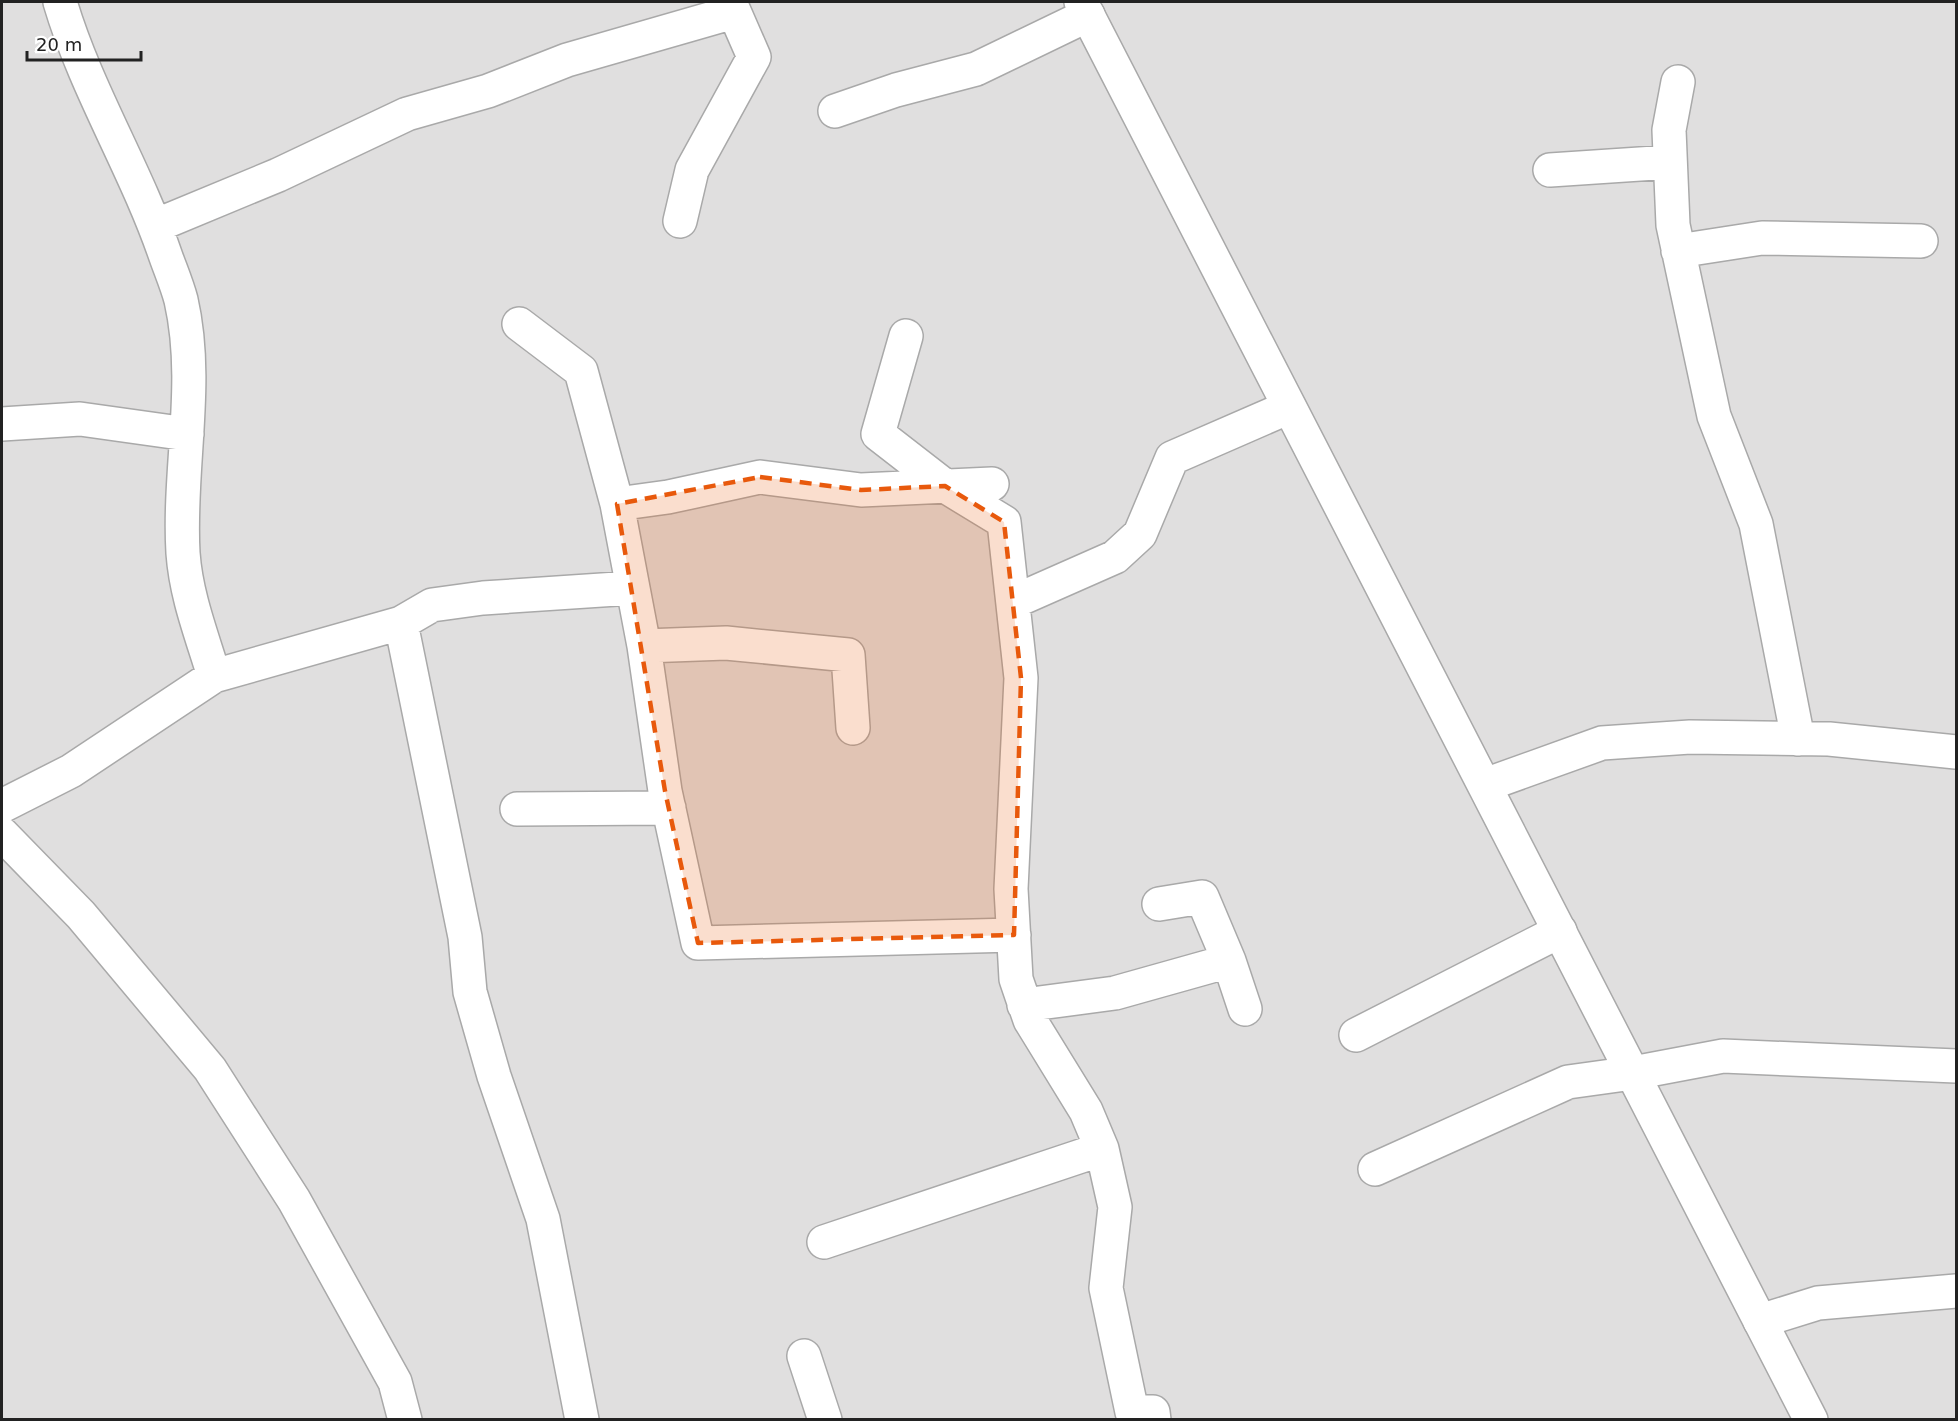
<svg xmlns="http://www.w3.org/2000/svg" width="1958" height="1421" font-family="'DejaVu Sans',sans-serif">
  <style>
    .residential { fill: #e0dfdf }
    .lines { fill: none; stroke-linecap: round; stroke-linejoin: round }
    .minor-casing { stroke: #a9a9a9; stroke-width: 36 }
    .tertiary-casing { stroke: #a9a9a9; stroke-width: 36 }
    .minor { stroke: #fff; stroke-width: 33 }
    .tertiary { stroke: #fff; stroke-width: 33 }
    .marked { fill: #e8590c; fill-opacity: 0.2; stroke: #e8590c; stroke-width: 4.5; stroke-dasharray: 12 8; stroke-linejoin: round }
  </style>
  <rect width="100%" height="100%" fill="#f2efe9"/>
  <path class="residential" d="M2,2H1956V1419H2Z"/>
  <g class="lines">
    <defs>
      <path id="minor" d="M60,2C86,90 136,169 166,257C171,271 177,285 181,300C200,383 178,469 183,553C186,596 202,636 214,676
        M1678,82L1669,130L1673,225L1714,416L1756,524L1798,739
        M835,111L896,90L976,69L1088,15
        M1550,170L1670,162
        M680,221L692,170L754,57L730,2
        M155,226L278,175L407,114L488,91L567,60L734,12
        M1678,251L1762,238L1921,241
        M519,324L581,371L617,504L644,646L665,791L698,943L1014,935
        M906,336L878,434L945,486L1004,522L1021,678L1011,889L1016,979L1030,1020L1086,1111L1102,1149L1115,1207L1106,1288L1132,1412H1153L1154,1420
        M2,424L80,419L187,434
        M617,504L668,497L760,477L861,490L992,484
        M1013,602L1115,557L1140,534L1172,458L1289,407
        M401,623L465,937L470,992L494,1076L543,1219L582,1420
        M644,646L726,643L848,655L853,728
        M1485,785L1602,743L1690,737L1829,739L1956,752
        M2,806L71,771L214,676L401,623L432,605L483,598L632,588
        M517,809L669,808
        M2,834L81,915L210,1069L294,1200L395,1382L405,1420
        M1159,904L1202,897L1229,961L1245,1009
        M1024,1005L1115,993L1229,961
        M1356,1035L1560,931
        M1375,1169L1568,1082L1633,1073L1723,1056L1956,1066
        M824,1242L1102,1149
        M1760,1321L1818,1303L1956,1291
        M804,1356L825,1420"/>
      <path id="tertiary" d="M1081,2L1811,1420"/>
    </defs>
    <use href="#minor" class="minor-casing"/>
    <use href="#tertiary" class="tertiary-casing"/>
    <use href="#minor" class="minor"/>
    <use href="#tertiary" class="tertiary"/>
  </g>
  <path class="marked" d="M760,477L861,490L945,486L1004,522L1021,678L1014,935L698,943L665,791L617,504Z"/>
  <rect width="1958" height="1421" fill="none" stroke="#222222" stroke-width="6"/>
  <path d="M27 51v9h114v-9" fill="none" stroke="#222222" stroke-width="3"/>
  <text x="36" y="51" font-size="18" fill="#222222" stroke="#ffffff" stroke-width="4.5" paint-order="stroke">20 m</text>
</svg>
